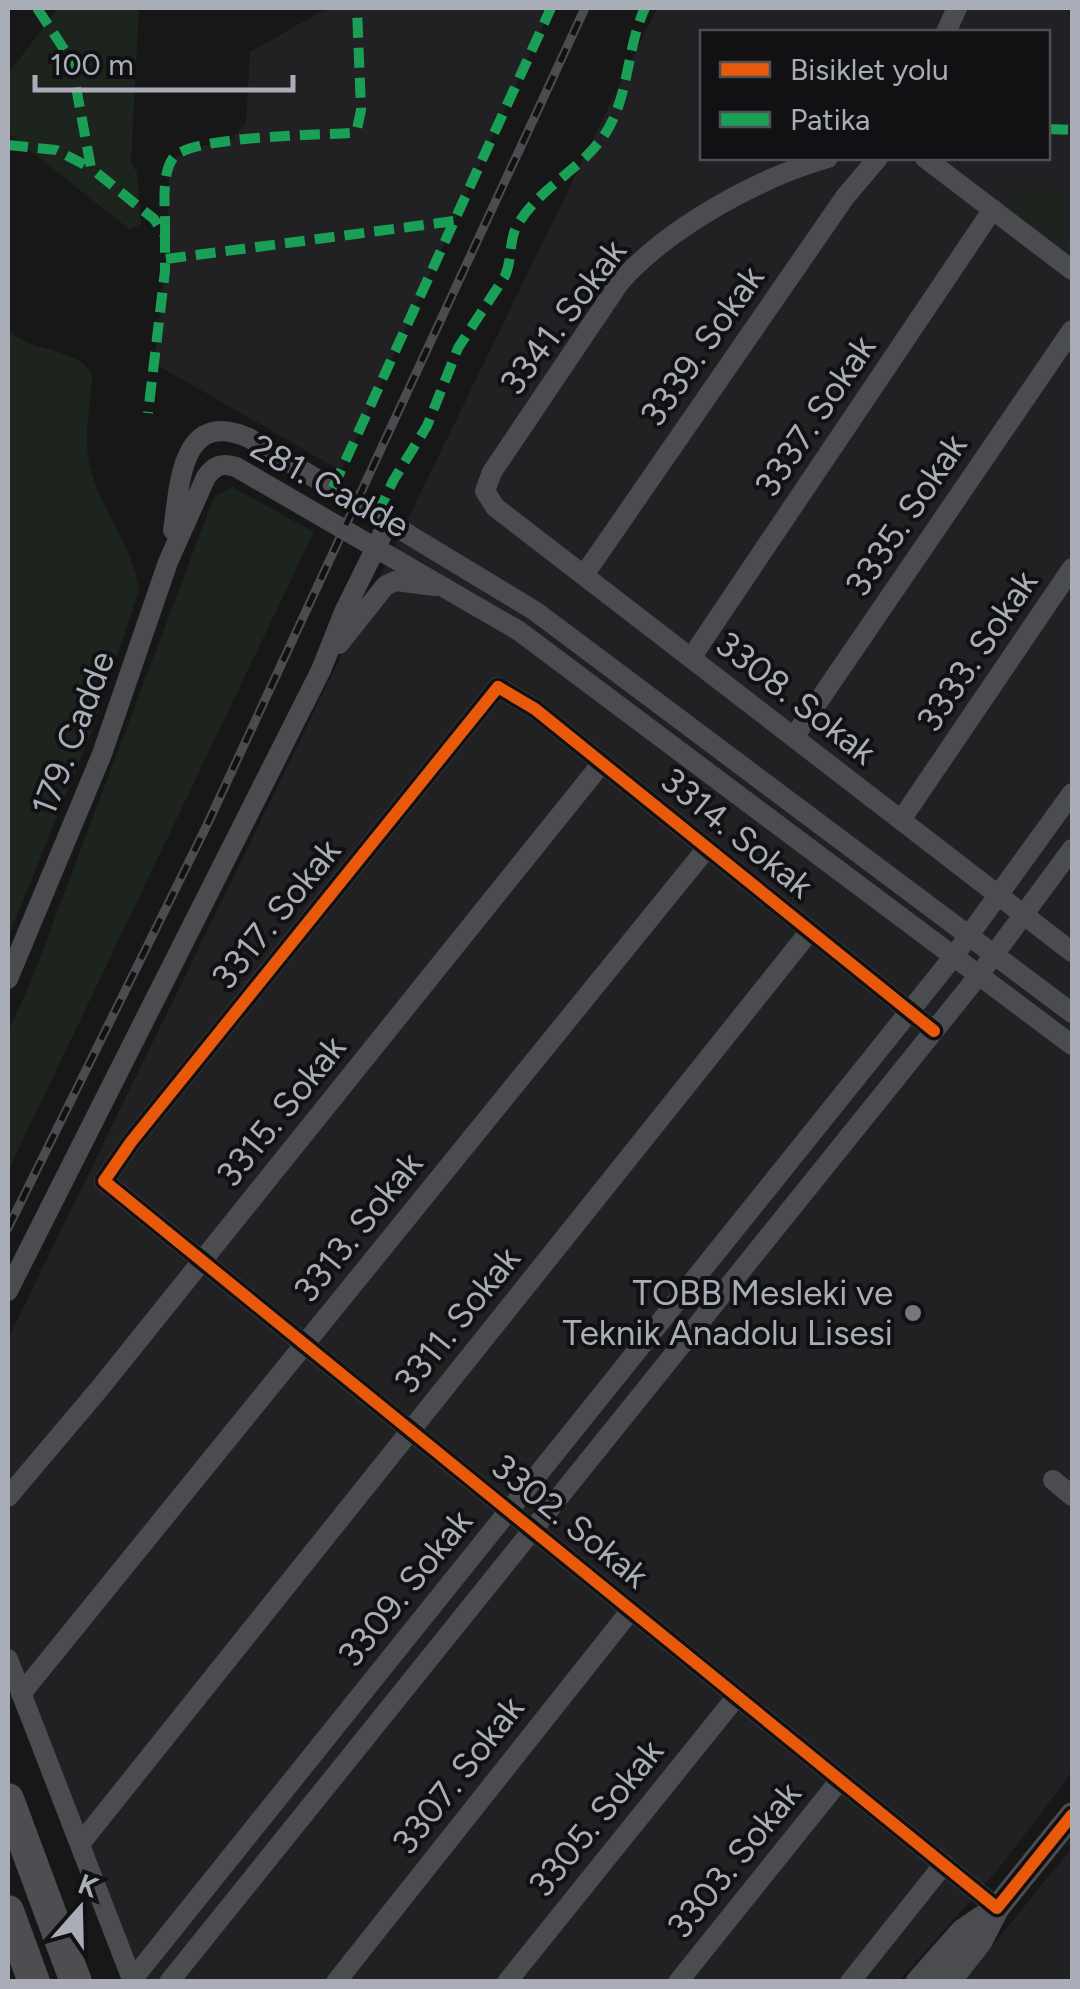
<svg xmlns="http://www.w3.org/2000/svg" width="1080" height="1989" font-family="Figtree,sans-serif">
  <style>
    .built { fill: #212123; fill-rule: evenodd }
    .green { fill: #1d241e }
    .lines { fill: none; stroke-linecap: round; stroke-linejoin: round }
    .minor { stroke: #4b4c50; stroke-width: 20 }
    .tertiary { stroke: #4b4c50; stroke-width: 25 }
    .trunk { stroke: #4e4e52; stroke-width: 32 }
    .rail-casing { stroke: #4b4c4f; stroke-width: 9 }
    .rail { stroke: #111113; stroke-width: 5; stroke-dasharray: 15; stroke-linecap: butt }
    .quiet { stroke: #1a9f57; stroke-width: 10; stroke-dasharray: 20 10; stroke-linecap: butt }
    .cycleway-casing { stroke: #111113; stroke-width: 19 }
    .cycleway { stroke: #e8590c; stroke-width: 12 }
    .poi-dot { fill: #757880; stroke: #111113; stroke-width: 4 }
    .labels { text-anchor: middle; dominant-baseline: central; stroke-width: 8; stroke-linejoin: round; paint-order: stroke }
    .street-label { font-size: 35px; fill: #a8adb8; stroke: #111113 }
    .poi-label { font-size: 35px; fill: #a8adb8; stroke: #111113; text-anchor: end }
  </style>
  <rect width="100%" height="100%" fill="#171717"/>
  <path class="built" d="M327,8H551L341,471L154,363L165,271L170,165L183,150L230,140L246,123L250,52Z
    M657,8H1072V1772L1000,1867L899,1981H138L8,1641V1339ZM702,32H1048V158H702Z
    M1072,1848V1981L963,1982L1031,1898Z"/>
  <path class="green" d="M58,8H139L131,162L137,173L141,224L129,229L8,133V74Z
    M1072,190V251L1012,208L1014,198Z
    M8,330C33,354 71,345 92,373C92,403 82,436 90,467C101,510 133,545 139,590L93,728L8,937Z
    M232,487L314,532L8,1171V1031L28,989L214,497Z"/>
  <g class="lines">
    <path class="minor" d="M946,32L957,8
      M828,158C758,178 669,227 620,282L492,472L485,491L495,507L1072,952
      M925,158L1072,270
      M173,530C180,485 180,408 249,438L535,611L1072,1013
      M584,575L845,197L878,158
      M339,644L385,586L395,581L435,586
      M691,658L993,209
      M794,737L1072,330
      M901,820L1072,568
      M8,979L102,754L168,562L206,477C214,466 222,462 236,467L519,631L1072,1045
      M934,1031L535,709L498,687L131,1142L104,1181L997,1908
      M8,1291L321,670L344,612L389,521
      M1053,1480L1072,1496
      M8,1497L100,1388L602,763
      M8,1659L133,1982
      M21,1694L707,848
      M80,1844L810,931
      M132,1980L954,956L1072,793
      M169,1982L979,975L1072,849
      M336,1982L631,1610
      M507,1982L737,1696
      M678,1982L840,1780
      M850,1982L944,1864"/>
    <path class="tertiary" d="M997,1908L1072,1815
      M918,1982L963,1931L997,1908L980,1941L948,1982"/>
    <path class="trunk" d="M8,1799L76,1982
      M8,1911L34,1982"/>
    <defs>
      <path id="rail" d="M8,1228L207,825L585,8"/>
    </defs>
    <use href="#rail" class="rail-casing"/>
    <use href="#rail" class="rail"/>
    <path class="quiet" d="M37,8L71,60L91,168L154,219L165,236V271L148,413
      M1048,129L1072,130
      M8,145L56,150L91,168
      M165,236C166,214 160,176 173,158C189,136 319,135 350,133L357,129L361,110L357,8
      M166,259L454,221
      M333,488L551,8
      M377,515L393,481L427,426L458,348L505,276C513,258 508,240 518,224C540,187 582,169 605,134C630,96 626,48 645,8"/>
    <defs>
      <path id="cycleway" d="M934,1031L535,709L498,687L131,1142L104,1181L997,1908L1072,1815"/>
    </defs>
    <use href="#cycleway" class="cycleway-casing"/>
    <use href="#cycleway" class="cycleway"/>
  </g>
  <circle class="poi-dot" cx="913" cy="1313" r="10"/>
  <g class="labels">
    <g class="street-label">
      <text transform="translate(563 317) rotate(-53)">3341. Sokak</text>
      <text transform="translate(702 346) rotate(-55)">3339. Sokak</text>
      <text transform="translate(815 416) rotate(-56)">3337. Sokak</text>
      <text transform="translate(330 486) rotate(29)">281. Cadde</text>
      <text transform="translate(906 515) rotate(-56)">3335. Sokak</text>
      <text transform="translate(977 651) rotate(-56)">3333. Sokak</text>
      <text transform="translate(796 698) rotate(38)">3308. Sokak</text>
      <text transform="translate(73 733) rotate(-69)">179. Cadde</text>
      <text transform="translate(737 833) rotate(39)">3314. Sokak</text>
      <text transform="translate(276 914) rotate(-51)">3317. Sokak</text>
      <text transform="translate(281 1111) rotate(-51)">3315. Sokak</text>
      <text transform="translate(358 1227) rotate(-51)">3313. Sokak</text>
      <text transform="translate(457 1320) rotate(-51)">3311. Sokak</text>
      <text transform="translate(570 1521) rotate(39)">3302. Sokak</text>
      <text transform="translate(405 1588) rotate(-51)">3309. Sokak</text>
      <text transform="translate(458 1775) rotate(-52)">3307. Sokak</text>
      <text transform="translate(596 1818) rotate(-51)">3305. Sokak</text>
      <text transform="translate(734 1860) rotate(-51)">3303. Sokak</text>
    </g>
    <g class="poi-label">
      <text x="893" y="1293">TOBB Mesleki ve<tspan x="893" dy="40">Teknik Anadolu Lisesi</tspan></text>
    </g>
  </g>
  <rect width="1080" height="1989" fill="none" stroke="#a8adb8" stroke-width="20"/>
  <rect x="700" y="30" width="350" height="130" fill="#111113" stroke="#4d4f55" stroke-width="2.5"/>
  <rect x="720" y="62" width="50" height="15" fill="#e8590c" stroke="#4d4f55" stroke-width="2.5"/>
  <text x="790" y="80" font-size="30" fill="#a8adb8">Bisiklet yolu</text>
  <rect x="720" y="112" width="50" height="15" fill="#1a9f57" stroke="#4d4f55" stroke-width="2.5"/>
  <text x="790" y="130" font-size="30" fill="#a8adb8">Patika</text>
  <g transform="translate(80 1909) rotate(20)" stroke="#111113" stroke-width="8" paint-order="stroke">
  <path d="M0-8L18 38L0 25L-18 38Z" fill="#a8adb8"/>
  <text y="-15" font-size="28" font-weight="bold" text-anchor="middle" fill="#a8adb8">K</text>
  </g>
  <path d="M35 75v15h258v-15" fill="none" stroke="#a8adb8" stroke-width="5"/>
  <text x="50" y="75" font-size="30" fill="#a8adb8" stroke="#111113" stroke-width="8" paint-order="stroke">100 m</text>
</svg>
